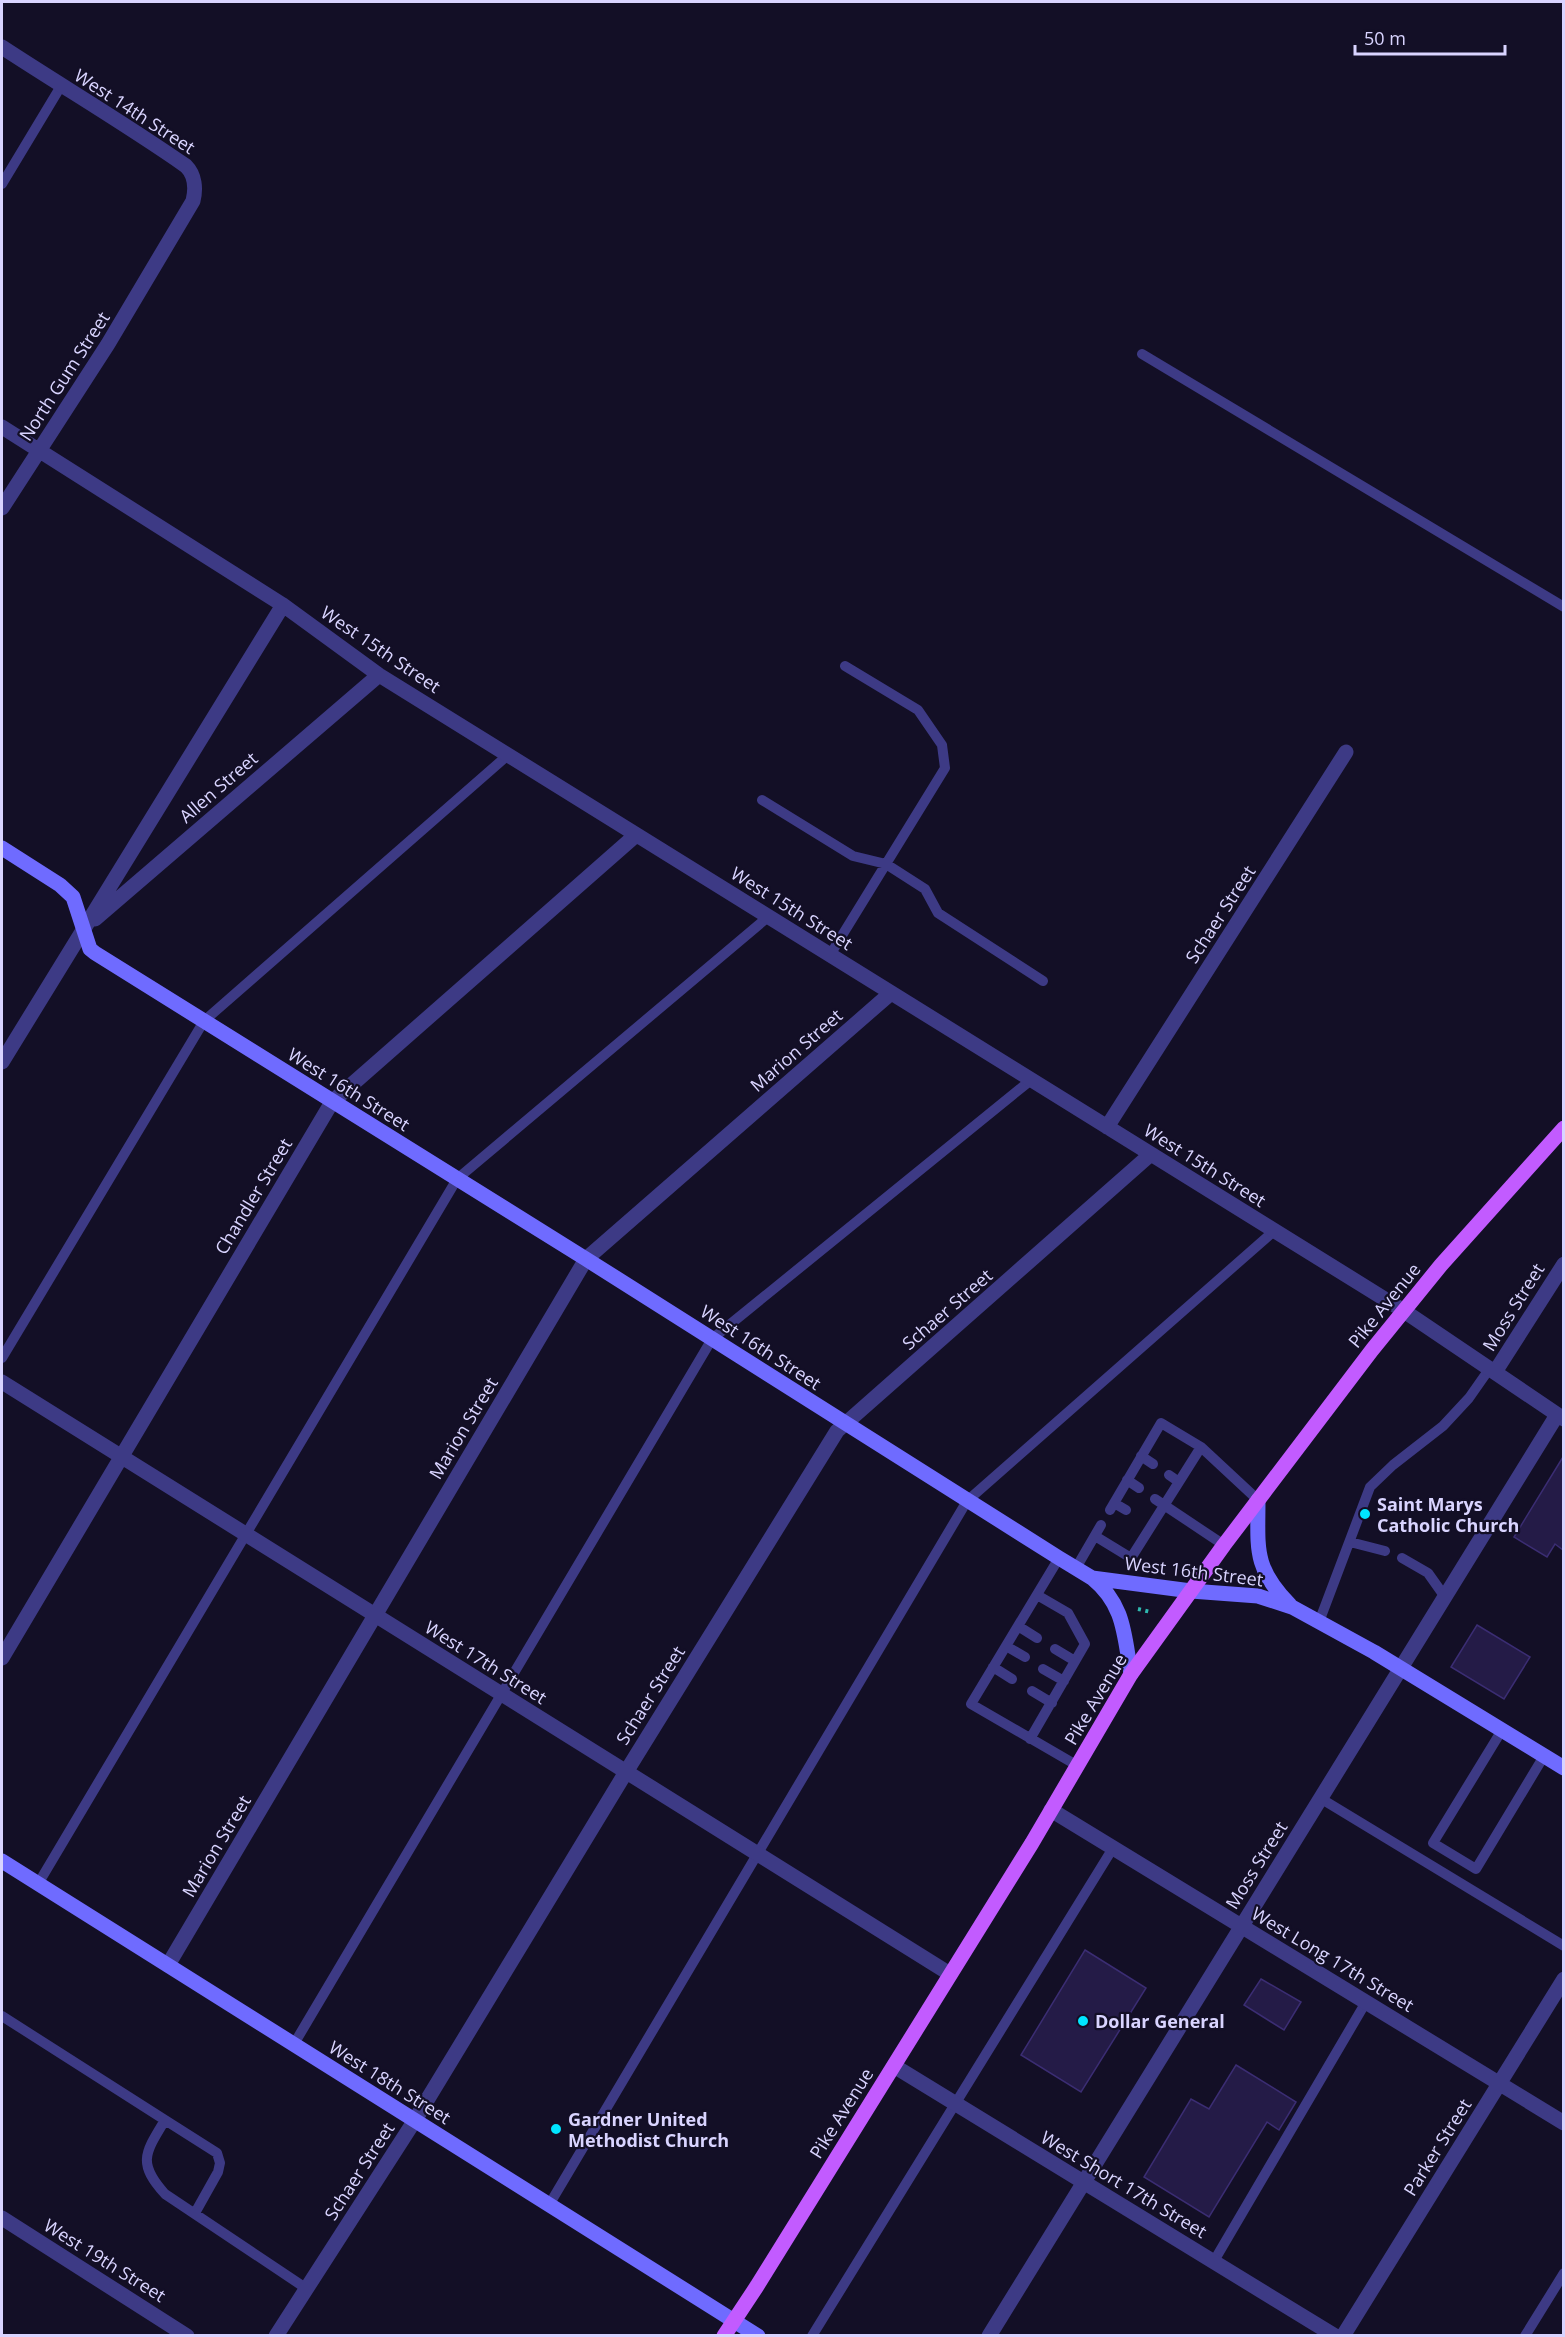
<svg xmlns="http://www.w3.org/2000/svg" width="1565" height="2337" font-family="'Open Sans',sans-serif">
  <style>
    .building { fill: #241b47; stroke: #3b2d73; stroke-width: 1.5 }
    .lines { fill: none; stroke-linecap: round; stroke-linejoin: round }
    .path { stroke: #2fb8b0; stroke-width: 4; stroke-dasharray: 3 4.5; stroke-linecap: butt }
    .lane { stroke: #3d3a85; stroke-width: 10 }
    .street { stroke: #3d3a85; stroke-width: 15 }
    .secondary { stroke: #6f6bff; stroke-width: 15 }
    .primary { stroke: #c25bff; stroke-width: 15 }
    .poi-dot { fill: #00e5ff; stroke: #130f26; stroke-width: 2 }
    .labels { text-anchor: middle; dominant-baseline: central; stroke-width: 4.5; stroke-linejoin: round; paint-order: stroke }
    .street-label { font-size: 18px; fill: #d9d4ff; stroke: #130f26 }
    .poi-label { font-size: 18px; font-weight: bold; fill: #d9d4ff; stroke: #130f26; text-anchor: start }
  </style>
  <rect width="100%" height="100%" fill="#130f26"/>
  <path class="building" d="M1563,1457V1550L1555,1544L1547,1557L1514,1537Z
    M1477,1625L1530,1657L1504,1699L1451,1667Z
    M1085,1950L1146,1988L1081,2092L1021,2055Z
    M1261,1979L1301,2002L1284,2030L1244,2005Z
    M1236,2065L1296,2102L1279,2130L1267,2122L1209,2217L1144,2177L1191,2099L1209,2109Z"/>
  <g class="lines">
    <path class="path" d="M1138,1609L1151,1612"/>
    <path class="lane" d="M2,184L61,86
      M1142,354L1564,607
      M762,800L853,856L886,864L925,889L938,913L1043,981
      M830,955L945,768L942,745L918,710L845,666
      M2,1358L204,1021L508,755
      M1141,1456L1153,1464
      M1169,1475L1179,1482
      M1127,1480L1139,1488
      M1155,1499L1224,1545
      M1114,1503L1126,1510
      M1110,1510L1161,1423L1201,1447L1258,1500
      M1095,1536L1131,1558L1201,1447
      M1350,1542L1385,1551
      M1059,1558L971,1704L1078,1766
      M1402,1558L1428,1573L1445,1597
      M1076,1568L1101,1525
      M1319,1622L1370,1487L1393,1465L1443,1426L1469,1398L1490,1368
      M1018,1626L1037,1638
      M1006,1646L1025,1657
      M1055,1649L1075,1661
      M993,1667L1012,1679
      M1043,1669L1064,1681
      M1032,1691L1052,1703
      M1502,1730L1433,1843L1476,1869L1544,1756
      M1030,1739L1085,1644L1068,1613L1037,1595
      M1320,1798L1564,1946
      M38,1884L457,1179L768,917
      M2,2016L165,2120
      M294,2044L712,1339L1031,1080
      M549,2205L967,1501L1274,1231
      M195,2213L218,2172L220,2163L217,2153L165,2120C145,2153 137,2163 165,2194L307,2289
      M1214,2261L1366,2002
      M812,2336L1113,1848
      M1525,2336L1564,2273"/>
    <path class="street" d="M2,47C63,87 126,124 186,166C195,175 196,189 193,201L108,344L2,508
      M2,427L283,605L379,675L1404,1311L1564,1419
      M95,919L379,675
      M2,1062L283,605
      M1107,1127L1346,752
      M1495,1372L1564,1264
      M2,1382L950,1974
      M2,1658L332,1102L636,835
      M1051,1810L1564,2123
      M168,1965L586,1259L891,993
      M894,2066L1335,2336
      M2,2218L187,2336
      M276,2336L415,2120L626,1772L837,1431L1151,1154
      M989,2336L1557,1415
      M1343,2336L1564,1979"/>
    <path class="secondary" d="M2,848L60,885L73,897L90,949L95,953L586,1259L1059,1558L1092,1578L1191,1591L1258,1596L1292,1607L1374,1652L1564,1768
      M1258,1500C1258,1549 1253,1567 1290,1605
      M1092,1578C1125,1605 1124,1635 1131,1674
      M2,1861L758,2336"/>
    <path class="primary" d="M724,2336L757,2286L1032,1843L1131,1674L1224,1545L1372,1350L1441,1265L1564,1128"/>
  </g>
  <g class="poi-dot">
    <circle cx="1365" cy="1514" r="6"/>
    <circle cx="1083" cy="2021" r="6"/>
    <circle cx="556" cy="2129" r="6"/>
  </g>
  <g class="labels">
    <g class="street-label">
      <text transform="translate(135 111) rotate(33)">West 14th Street</text>
      <text transform="translate(64 376) rotate(-57)">North Gum Street</text>
      <text transform="translate(381 649) rotate(34)">West 15th Street</text>
      <text transform="translate(218 787) rotate(-41)">Allen Street</text>
      <text transform="translate(792 908) rotate(32)">West 15th Street</text>
      <text transform="translate(1220 914) rotate(-57)">Schaer Street</text>
      <text transform="translate(796 1050) rotate(-41)">Marion Street</text>
      <text transform="translate(349 1089) rotate(32)">West 16th Street</text>
      <text transform="translate(1205 1165) rotate(32)">West 15th Street</text>
      <text transform="translate(253 1196) rotate(-59)">Chandler Street</text>
      <text transform="translate(1384 1305) rotate(-51)">Pike Avenue</text>
      <text transform="translate(1513 1307) rotate(-58)">Moss Street</text>
      <text transform="translate(947 1309) rotate(-41)">Schaer Street</text>
      <text transform="translate(761 1347) rotate(33)">West 16th Street</text>
      <text transform="translate(463 1428) rotate(-59)">Marion Street</text>
      <text transform="translate(1194 1571) rotate(7)">West 16th Street</text>
      <text transform="translate(486 1662) rotate(32)">West 17th Street</text>
      <text transform="translate(650 1695) rotate(-58)">Schaer Street</text>
      <text transform="translate(1095 1699) rotate(-59)">Pike Avenue</text>
      <text transform="translate(216 1846) rotate(-59)">Marion Street</text>
      <text transform="translate(1256 1865) rotate(-58)">Moss Street</text>
      <text transform="translate(1333 1959) rotate(31)">West Long 17th Street</text>
      <text transform="translate(390 2082) rotate(32)">West 18th Street</text>
      <text transform="translate(841 2113) rotate(-58)">Pike Avenue</text>
      <text transform="translate(1437 2147) rotate(-58)">Parker Street</text>
      <text transform="translate(359 2171) rotate(-57)">Schaer Street</text>
      <text transform="translate(1124 2184) rotate(31)">West Short 17th Street</text>
      <text transform="translate(105 2260) rotate(32)">West 19th Street</text>
    </g>
    <g class="poi-label">
      <text x="1377" y="1504">Saint Marys<tspan x="1377" dy="21">Catholic Church</tspan></text>
      <text x="1095" y="2021">Dollar General</text>
      <text x="568" y="2119">Gardner United<tspan x="568" dy="21">Methodist Church</tspan></text>
    </g>
  </g>
  <rect width="1565" height="2337" fill="none" stroke="#d9d4ff" stroke-width="6"/>
  <path d="M1355 45v9h150v-9" fill="none" stroke="#d9d4ff" stroke-width="3"/>
  <text x="1364" y="45" font-size="18" fill="#d9d4ff" stroke="#130f26" stroke-width="4.5" paint-order="stroke">50 m</text>
</svg>
